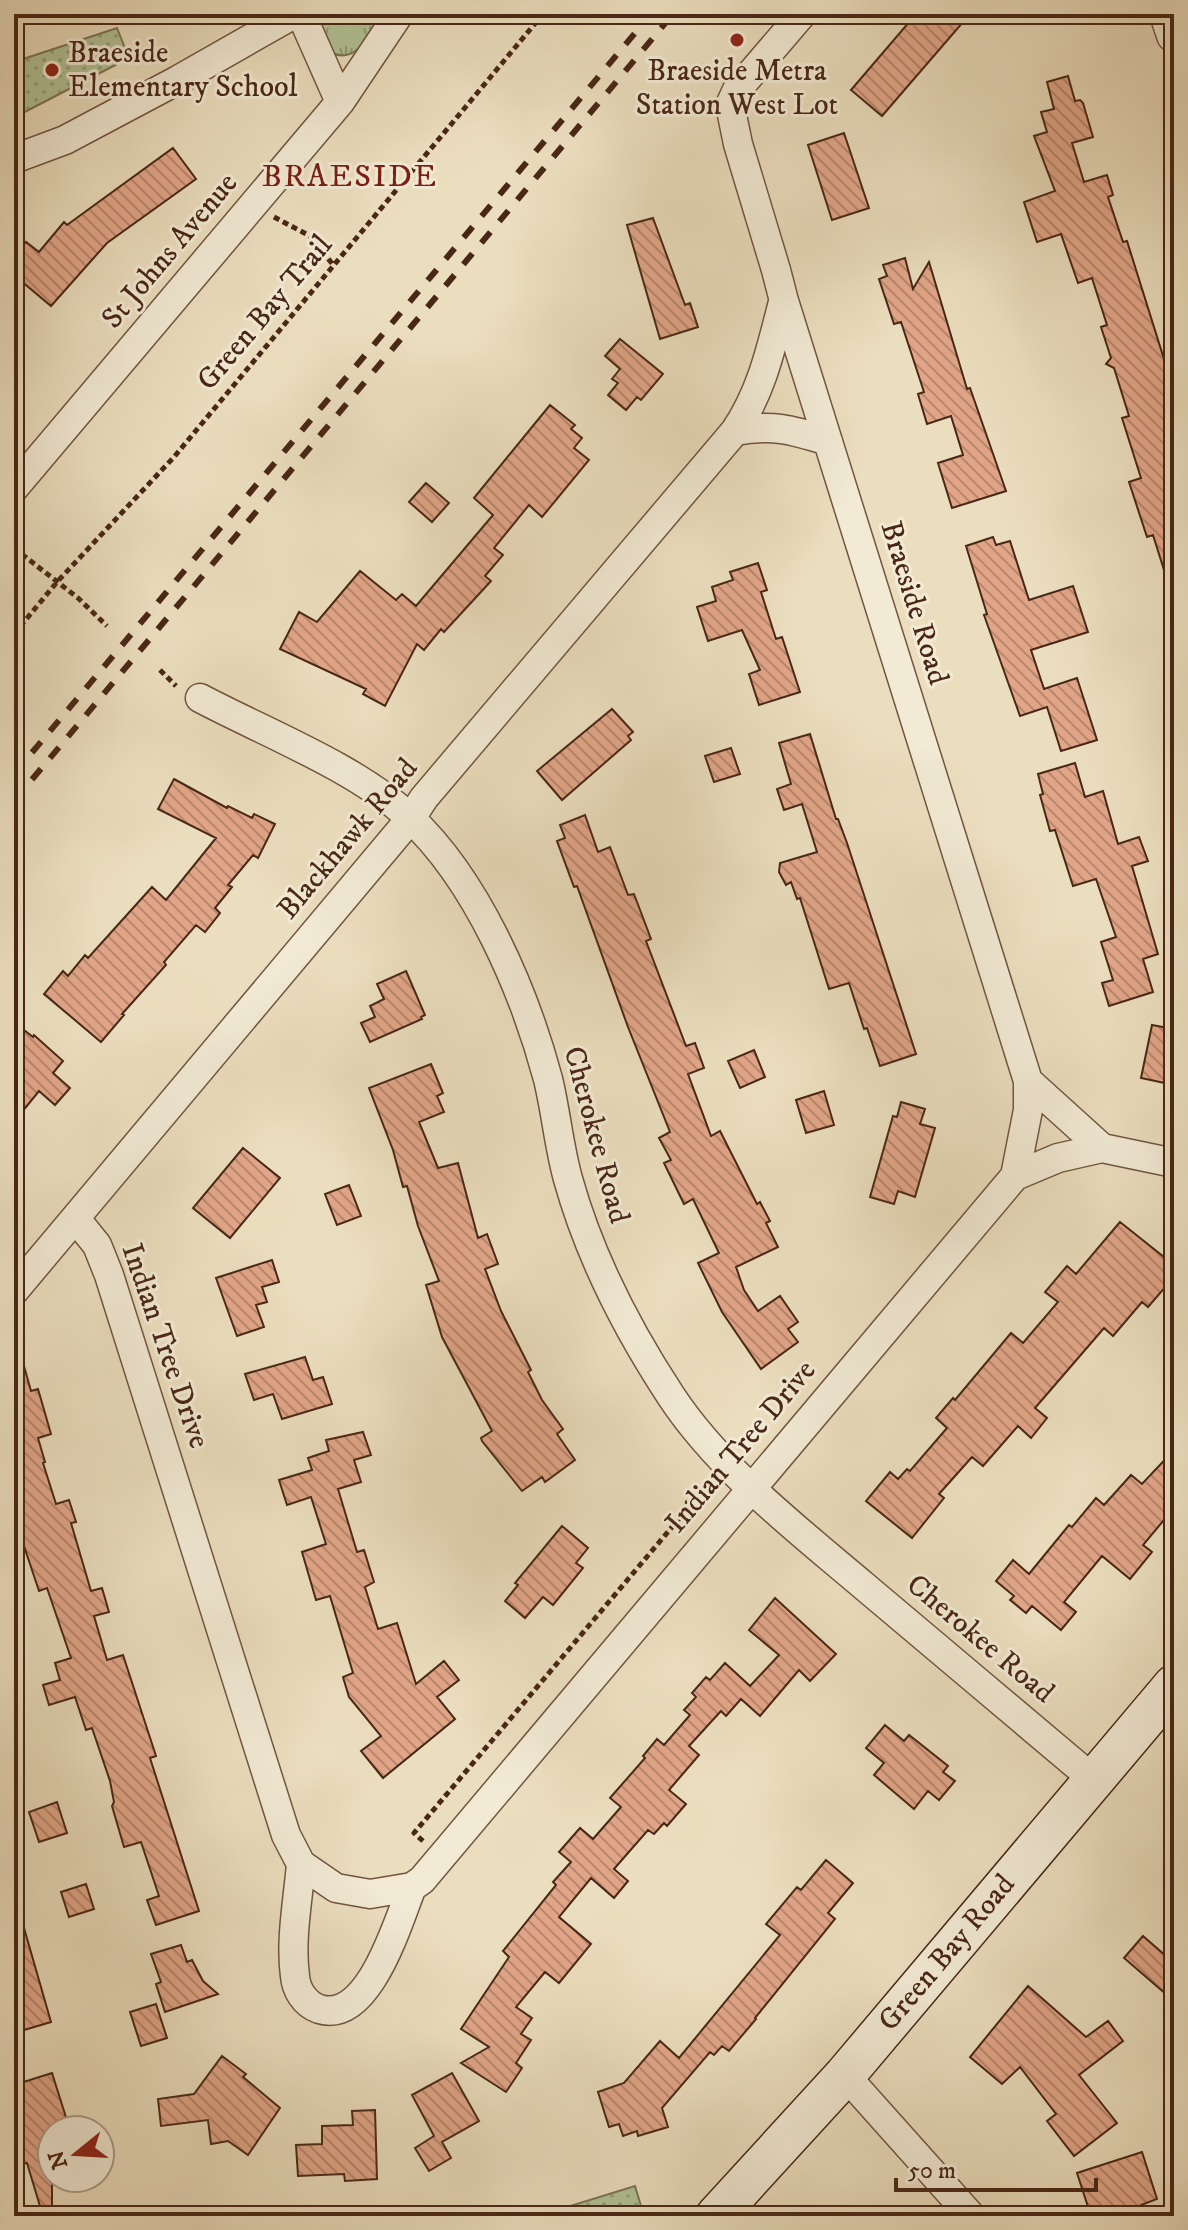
<svg xmlns="http://www.w3.org/2000/svg" width="1188" height="2230" font-family="'IM FELL DW Pica',serif">
  <style>
    .grass { fill: url(#grass-tufts); stroke: #7d7456; stroke-width: 2 }
    .park { fill: url(#park-dots); stroke: #7d7456; stroke-width: 2 }
    .building { fill: url(#building-back-hatch); stroke: #492716; stroke-width: 2 }
    .lines { fill: none; stroke-linecap: round; stroke-linejoin: round }
    .minor-casing { stroke: #725540; stroke-width: 31 }
    .tertiary-casing { stroke: #725540; stroke-width: 37 }
    .secondary-casing { stroke: #492716; stroke-width: 43 }
    .path { stroke: #492716; stroke-width: 5; stroke-dasharray: 6 4; stroke-linecap: butt }
    .minor { stroke: #f2ead5; stroke-width: 28 }
    .tertiary { stroke: #f2ead5; stroke-width: 34 }
    .secondary { stroke: #f2ead5; stroke-width: 40 }
    .rail { stroke: #492716; stroke-width: 6; stroke-dasharray: 14 14; stroke-linecap: butt }
    .poi-dot { fill: #8f2418; stroke: #f2ead5; stroke-width: 3 }
    .labels { text-anchor: middle; dominant-baseline: central; stroke-width: 6; stroke-linejoin: round; paint-order: stroke }
    .poi-label { font-size: 30px; fill: #492716; stroke: #f2ead5; text-anchor: start }
    .street-label { font-size: 30px; fill: #492716; stroke: #f2ead5 }
    .neighbourhood-label { font-size: 32px; letter-spacing: 2px; fill: #7a1f14; stroke: #f2ead5 }
  </style>
  <defs>
    <pattern id="grass-tufts" width="24" height="20" patternUnits="userSpaceOnUse" patternTransform="scale(2)"><rect width="24" height="20" fill="#b1c296"/><path d="M3 7l-1-3M5 7V3M7 7l1-3M15 17l-1-3M17 17v-4M19 17l1-3" fill="none" stroke="#929e79"/></pattern>
    <pattern id="park-dots" width="8" height="8" patternUnits="userSpaceOnUse" patternTransform="scale(2)"><rect width="8" height="8" fill="#b1c296"/><path d="M2 2h.1M6 6h.1" fill="none" stroke="#929e79" stroke-width="1.8" stroke-linecap="round"/></pattern>
    <pattern id="building-back-hatch" width="6" height="6" patternUnits="userSpaceOnUse" patternTransform="scale(2)"><rect width="6" height="6" fill="#e1a688"/><path d="M-1 5l2 2M0 0l6 6M5-1l2 2" fill="none" stroke="#b8876e"/></pattern>
  </defs>
  <rect width="100%" height="100%" fill="#ebdebe"/>
  <filter id="stains"><feTurbulence type="fractalNoise" baseFrequency=".0025" numOctaves="4"/><feColorMatrix values="0 0 0 0 .2 0 0 0 0 .09 0 0 0 0 .02 0 0 0 .5 -.17"/></filter>
  <radialGradient id="worn" r=".72"><stop offset=".6" stop-color="#630" stop-opacity="0"/><stop offset="1" stop-color="#630" stop-opacity=".3"/></radialGradient>
  <path class="grass" d="M326,14H383C370,34 357,66 329,52L321,32L323,17Z"/>
  <path class="park" d="M117,28L129,58L15,117L14,62Z
    M635,2186L644,2216H538Z"/>
  <path class="building" d="M916,14H970L882,116L851,90Z
    M1068,76L1075,101L1080,100L1083,103L1093,137L1072,143L1084,182L1107,175L1113,195L1108,197L1123,242L1127,241L1174,391V586H1169L1153,535L1147,537L1129,482L1141,478L1122,418L1129,416L1114,368L1106,364L1111,358L1101,327L1107,325L1092,278L1078,283L1061,234L1037,242L1024,202L1055,191L1034,136L1047,132L1041,112L1054,109L1047,82Z
    M844,133L869,208L832,220L808,145Z
    M173,148L196,179L107,243L51,306L14,275V257L26,242L39,252L64,222L67,225Z
    M653,218L685,305L690,303L698,327L660,339L627,225Z
    M905,258L913,289L929,262L967,389L970,388L1006,491L952,508L938,463L963,455L951,416L927,424L918,394L924,392L901,322L894,324L879,279L887,276L883,265Z
    M620,339L663,374L641,400L637,397L626,410L608,395L618,383L612,379L620,369L605,356Z
    M550,405L575,425L571,429L582,438L574,448L589,460L542,517L529,505L494,548L503,555L485,576L491,581L444,632L441,629L424,650L417,644L385,706L363,694L366,689L280,649L299,612L317,622L360,571L396,600L402,594L416,606L493,515L474,498Z
    M426,483L449,503L432,522L409,502Z
    M993,537L996,545L1010,541L1029,600L1073,586L1088,632L1031,650L1044,689L1077,678L1097,740L1061,751L1047,707L1020,716L984,615L987,614L966,546Z
    M758,563L767,590L761,592L776,639L782,637L800,692L759,705L749,674L760,670L742,630L708,641L697,607L716,601L712,587L733,580L730,572Z
    M612,709L633,732L628,736L631,740L562,800L537,771Z
    M810,734L836,819H838L847,843L916,1054L880,1066L867,1028L864,1029L849,983L829,989L800,898L797,899L791,882L786,885L779,872L780,863L817,852L802,804L784,810L777,789L791,784L779,743Z
    M731,748L740,774L714,782L705,756Z
    M1075,763L1085,797L1103,791L1118,844L1139,837L1148,861L1132,866L1158,954L1143,959L1153,992L1109,1006L1102,983L1113,980L1101,942L1116,937L1096,879L1073,886L1055,830L1050,831L1040,795L1043,794L1038,774Z
    M174,779L227,808L228,806L252,818L254,814L275,824L258,858L253,855L228,885L232,887L215,908L220,913L205,932L196,925L164,962L166,965L122,1014L124,1015L101,1042L44,994L63,971L68,976L85,955L88,958L152,887L166,900L216,838L158,809Z
    M585,815L598,852L610,847L628,895L634,894L651,939L646,941L686,1046L695,1043L704,1068L688,1074L711,1136L720,1131L757,1204L760,1202L770,1221L766,1223L778,1247L736,1267L744,1290L758,1311L780,1296L798,1322L788,1329L798,1342L761,1369L722,1312L698,1263L719,1253L693,1199L684,1204L664,1163L671,1160L659,1138L670,1132L628,1027L577,886L574,887L557,841L565,838L560,825Z
    M406,971L425,1015L421,1017L422,1019L370,1042L361,1023L375,1017L370,1006L384,999L377,984Z
    M1152,1025L1174,1029V1085L1141,1078Z
    M24,1030L33,1037L34,1035L63,1061L53,1073L70,1088L55,1105L39,1091L14,1122V1041Z
    M754,1050L765,1077L740,1088L728,1061Z
    M431,1064L443,1093L437,1096L444,1112L419,1122L438,1168L458,1163L478,1238L487,1234L498,1264L485,1269L501,1311L531,1370L528,1372L542,1400L563,1429L557,1434L575,1460L545,1482L542,1477L522,1491L482,1441L481,1438L492,1431L442,1337L426,1285L439,1281L418,1226L407,1186L403,1187L393,1150L369,1088Z
    M824,1091L834,1125L806,1133L796,1100Z
    M901,1102L925,1109L920,1124L935,1128L915,1197L898,1191L894,1204L870,1197L893,1116L897,1117Z
    M243,1148L280,1178L230,1238L193,1208Z
    M349,1185L361,1216L337,1225L325,1194Z
    M1120,1222L1174,1265V1277L1148,1307L1142,1302L1113,1336L1104,1328L1035,1408L1047,1418L1031,1438L1018,1426L983,1466L972,1457L939,1494L944,1498L912,1538L866,1501L890,1472L898,1479L907,1469L910,1471L947,1428L936,1418L953,1398L955,1400L1011,1333L1023,1343L1058,1302L1045,1292L1067,1266L1076,1274Z
    M272,1260L279,1282L262,1287L267,1302L256,1305L264,1327L237,1336L216,1278Z
    M20,1352L31,1391L38,1389L51,1434L38,1438L45,1462L43,1463L56,1504L69,1500L76,1522L71,1523L91,1591L102,1588L109,1612L94,1616L107,1660L123,1655L156,1756L150,1758L199,1911L156,1925L147,1900L159,1896L141,1842L124,1847L112,1806L114,1802L110,1781L92,1728L86,1730L75,1697L49,1705L43,1685L60,1680L55,1663L71,1658L47,1588L39,1591L14,1516V1353Z
    M305,1357L313,1380L323,1377L332,1404L282,1419L273,1394L254,1400L245,1374Z
    M363,1432L371,1455L354,1460L361,1482L338,1489L357,1552L364,1550L374,1582L365,1587L378,1629L397,1623L416,1684L444,1661L459,1680L437,1697L455,1719L383,1778L361,1751L381,1736L349,1697L343,1677L353,1673L330,1596L316,1600L302,1552L326,1544L311,1497L287,1505L279,1480L312,1470L308,1458L329,1451L326,1440Z
    M1174,1450V1508L1143,1545L1152,1552L1130,1579L1102,1556L1064,1602L1076,1612L1061,1630L1032,1606L1026,1613L1010,1600L1014,1596L996,1581L1013,1560L1029,1574L1069,1525L1072,1527L1096,1498L1104,1505L1131,1475L1142,1484Z
    M562,1526L588,1548L576,1563L583,1568L553,1605L543,1597L525,1618L505,1601L518,1585L515,1583Z
    M775,1598L836,1654L810,1681L799,1670L760,1716L741,1699L726,1716L721,1711L689,1746L699,1755L669,1790L686,1804L667,1826L664,1823L654,1834L648,1830L614,1869L628,1881L614,1898L591,1878L559,1917L591,1944L559,1983L545,1972L516,2007L532,2018L521,2034L531,2040L516,2063L522,2068L506,2092L461,2063L489,2047L461,2029L509,1957L503,1951L556,1885L553,1882L571,1862L559,1852L580,1828L593,1839L621,1807L610,1798L645,1758L643,1756L657,1739L664,1745L690,1715L684,1710L696,1697L692,1693L706,1677L710,1680L725,1663L750,1686L779,1655L749,1630Z
    M885,1725L904,1741L909,1735L948,1766L943,1772L955,1781L939,1800L928,1791L914,1809L874,1775L884,1763L866,1748Z
    M57,1802L67,1833L39,1842L29,1812Z
    M826,1860L853,1883L828,1913L835,1919L755,2018L756,2019L729,2051L722,2046L714,2055L710,2052L662,2108L668,2127L638,2136L637,2131L623,2136L619,2124L609,2127L598,2092L624,2083L660,2041L679,2058L780,1935L766,1924L797,1887L801,1890Z
    M86,1884L94,1909L69,1917L61,1892Z
    M20,1914L51,2022L14,2033V1915Z
    M1143,1936L1174,1963V2001L1124,1958Z
    M181,1945L187,1962L192,1960L203,1981L218,1994L165,2012L156,1984L161,1982L151,1954Z
    M1028,1986L1086,2037L1108,2021L1123,2041L1079,2075L1117,2123L1074,2156L1047,2121L1056,2114L1020,2067L1002,2084L970,2057Z
    M156,2004L167,2038L141,2046L130,2012Z
    M222,2056L246,2074L243,2077L280,2108L248,2155L228,2141L211,2144L208,2120L161,2126L158,2099L194,2094Z
    M52,2073L70,2130H52V2216H43L27,2163L20,2164L14,2145V2085Z
    M452,2073L479,2121L442,2142L451,2158L429,2171L415,2148L434,2136L412,2095Z
    M375,2110L377,2179L345,2181L344,2174L298,2176L296,2145L322,2144V2126L353,2125L352,2111Z
    M1142,2152L1157,2199L1141,2205L1146,2216H1091L1077,2173Z"/>
  <g class="lines">
    <defs>
      <path id="minor" d="M301,14L340,102
        M802,14L737,90L730,105L738,144L776,270L784,301L1028,1081V1110L1015,1176
        M14,159L65,140L178,80L294,14
        M735,431C762,391 771,348 783,302
        M14,488L340,102L399,14
        M200,698C264,732 357,768 409,817C477,880 524,990 548,1079C556,1112 559,1147 568,1179C590,1258 627,1329 671,1396C719,1469 798,1530 864,1586C940,1650 1017,1715 1093,1779
        M1028,1081L1102,1148
        M76,1219L97,1245L109,1275L286,1835L301,1864L336,1888L370,1894L412,1887L422,1880L1015,1176L1058,1158L1102,1148L1174,1163
        M14,1291L411,818L424,798L735,431C773,424 792,430 828,441
        M301,1864C298,1900 290,1940 295,1976C296,1990 305,2004 319,2009C369,2025 398,1921 412,1887
        M845,2075L971,2216"/>
      <path id="tertiary" d="M1167,14L1174,35"/>
      <path id="secondary" d="M716,2216L845,2075L1174,1685"/>
    </defs>
    <use href="#minor" class="minor-casing"/>
    <use href="#tertiary" class="tertiary-casing"/>
    <use href="#secondary" class="secondary-casing"/>
    <path class="path" d="M274,217L310,236L334,266
      M14,548L78,598L107,626
      M14,634L57,582L174,457L543,14
      M160,670L176,686
      M423,1841L414,1833L683,1514L688,1501"/>
    <use href="#minor" class="minor"/>
    <use href="#tertiary" class="tertiary"/>
    <use href="#secondary" class="secondary"/>
    <path class="rail" d="M14,774L651,14
      M14,801L673,14"/>
  </g>
  <g class="poi-dot">
    <circle cx="737" cy="40" r="8"/>
    <circle cx="52" cy="70" r="8"/>
  </g>
  <g class="labels">
    <g class="poi-label">
      <text x="68" y="53">Braeside<tspan x="68" dy="34">Elementary School</tspan></text>
      <text x="737" y="71" text-anchor="middle">Braeside Metra<tspan x="737" dy="34">Station West Lot</tspan></text>
    </g>
    <g class="street-label">
      <text transform="translate(170 251) rotate(-50)">St Johns Avenue</text>
      <text transform="translate(265 313) rotate(-50)">Green Bay Trail</text>
      <text transform="translate(914 603) rotate(73)">Braeside Road</text>
      <text transform="translate(348 839) rotate(-50)">Blackhawk Road</text>
      <text transform="translate(596 1135) rotate(75)">Cherokee Road</text>
      <text transform="translate(165 1346) rotate(71)">Indian Tree Drive</text>
      <text transform="translate(741 1447) rotate(-50)">Indian Tree Drive</text>
      <text transform="translate(980 1639) rotate(40)">Cherokee Road</text>
      <text transform="translate(947 1953) rotate(-50)">Green Bay Road</text>
    </g>
    <g class="neighbourhood-label">
      <text x="350" y="177">BRAESIDE</text>
    </g>
  </g>
  <rect width="1188" height="2230" fill="none" stroke="#ebdebe" stroke-width="48"/>
  <rect x="16" y="16" width="1156" height="2198" fill="none" stroke="#492716" stroke-width="4"/>
  <rect x="24" y="24" width="1140" height="2182" fill="none" stroke="#492716" stroke-width="2"/>
  <g transform="translate(76 2154) rotate(252)"><circle r="38" fill="#f2ead5" stroke="#ae9c89" stroke-width="2"/>
  <path d="M0-6L14 30L0 20L-14 30Z" fill="#8f2418"/>
  <text y="-12" font-size="22" font-weight="bold" text-anchor="middle" fill="#492716">N</text>
  </g>
  <path d="M896 2178v12h200v-12" fill="none" stroke="#492716" stroke-width="4"/>
  <text x="908" y="2178" font-size="24" fill="#492716" stroke="#f2ead5" stroke-width="6" paint-order="stroke">50 m</text>
  <rect width="100%" height="100%" filter="url(#stains)"/>
  <rect width="100%" height="100%" fill="url(#worn)"/>
</svg>
